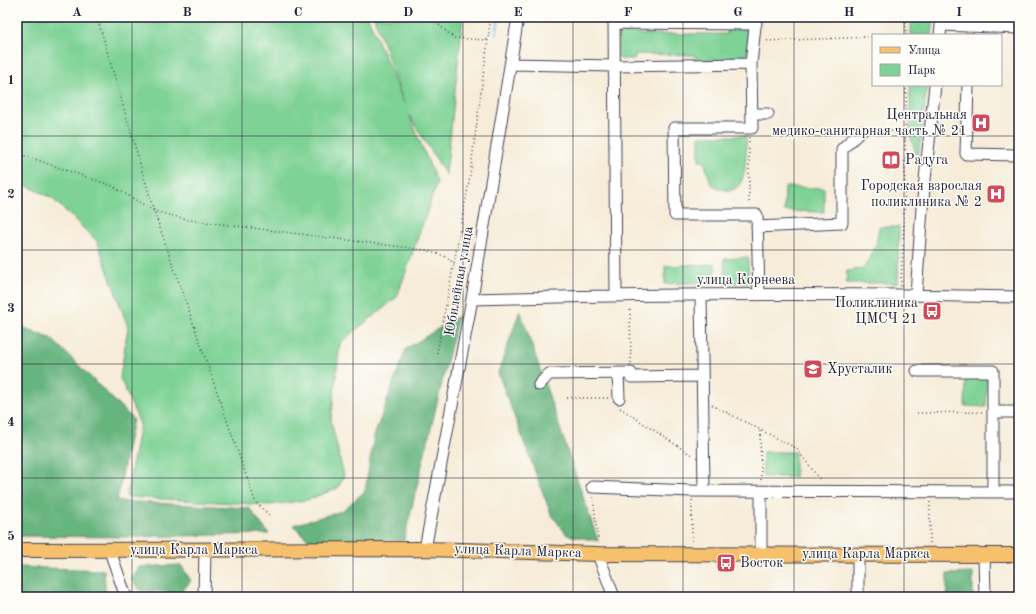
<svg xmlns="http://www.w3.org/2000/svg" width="1036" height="614" font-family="'Old Standard TT',serif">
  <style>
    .green { fill: #7ed295; stroke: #507a68 }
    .forest { fill: #66b47e; stroke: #446b5c }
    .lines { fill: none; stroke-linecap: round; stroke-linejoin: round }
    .stream { stroke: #6ea9de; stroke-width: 2.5 }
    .minor-casing { stroke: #424053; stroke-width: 13 }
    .major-casing { stroke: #424053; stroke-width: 16 }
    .path { stroke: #424053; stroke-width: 1.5; stroke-dasharray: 1 3; stroke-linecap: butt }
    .minor { stroke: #fff; stroke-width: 11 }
    .major { stroke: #f7c06c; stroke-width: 14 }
    .grid { fill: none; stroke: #22223b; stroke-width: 1; stroke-opacity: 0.55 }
    .labels { text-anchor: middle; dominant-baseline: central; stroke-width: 3; stroke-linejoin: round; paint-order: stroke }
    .poi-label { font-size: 14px; fill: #22223b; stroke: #fdfcf7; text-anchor: end }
    .street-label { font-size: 14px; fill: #22223b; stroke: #fdfcf7 }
    .neatline { fill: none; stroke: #22223b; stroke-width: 1.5 }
    .grid-label { font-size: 13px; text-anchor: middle; font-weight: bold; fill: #22223b }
  </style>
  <rect width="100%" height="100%" fill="#fdfcf7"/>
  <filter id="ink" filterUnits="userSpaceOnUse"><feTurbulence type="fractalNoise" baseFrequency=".025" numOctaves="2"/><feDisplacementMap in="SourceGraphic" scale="8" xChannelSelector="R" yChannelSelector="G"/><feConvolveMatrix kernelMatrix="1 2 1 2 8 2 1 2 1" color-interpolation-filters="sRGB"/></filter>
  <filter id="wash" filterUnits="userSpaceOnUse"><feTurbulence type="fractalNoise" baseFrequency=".012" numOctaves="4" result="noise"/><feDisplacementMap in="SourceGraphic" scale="16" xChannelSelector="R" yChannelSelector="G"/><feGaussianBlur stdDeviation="0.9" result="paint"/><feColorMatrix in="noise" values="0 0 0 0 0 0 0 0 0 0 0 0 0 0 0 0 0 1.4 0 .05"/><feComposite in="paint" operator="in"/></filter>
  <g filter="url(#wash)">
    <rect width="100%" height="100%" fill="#f6ecd8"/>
    <path class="green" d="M17,17H368L404,103L374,17H463L446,175L409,115L437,183L397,297L340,343L331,421L344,476L338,488L307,500L270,505L126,497L140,424L120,378L128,327L97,241L52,198L17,181Z
      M911,17H934L932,35H911Z
      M619,27L637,28V34H727L728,27L749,29L747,58L695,61V55L635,54V59H620L617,55Z
      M910,85H927L918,160L910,135Z
      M699,136H746C746,159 749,208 711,184L704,161H699Z
      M785,187L824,188V212L784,211Z
      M879,227H899L898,283H846L847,271L864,268L876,246Z
      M748,257L749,283H725L724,259Z
      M715,264V282L665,284V266Z
      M966,376L987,377L986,407L965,406Z
      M763,452H795V477H763Z"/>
    <path class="forest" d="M520,310L598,541L567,535L551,514L498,373Z
      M458,316L404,540L311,543L293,525L342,511L365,491L374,436L406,349Z
      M17,325L52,339L133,419L117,501L249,508L269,534L131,537L17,536Z
      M181,565L191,581L180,593L140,590L131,579L139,567Z
      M17,567L104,570L106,597H17Z
      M973,573V597H947V574Z"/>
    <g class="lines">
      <path class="stream" d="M496,34L499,17"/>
    </g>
  </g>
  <g filter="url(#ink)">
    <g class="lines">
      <defs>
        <path id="minor" d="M614,17L616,295
          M756,17L751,64L752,128H674L675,215H757L759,295
          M614,23L756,24
          M941,25L1019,28
          M940,35L942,17
          M511,64L615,66L751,64
          M968,85L966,154L1019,155
          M752,114H768
          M757,227L842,223V149L861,131
          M701,295L704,490
          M916,295L922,208L935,85
          M472,299C655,294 837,293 1019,297
          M917,371H993V492
          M618,373L619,398
          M539,385L549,374L631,373V377L702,376
          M993,412H1019
          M592,487L692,491L1019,492
          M761,491V554
          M425,549L472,299L518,17
          M110,551L126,597
          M598,554L614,597
          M858,554V597
          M984,555L985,597
          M204,597L205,550"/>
        <path id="major" d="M17,550L425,549L598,554L1019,555"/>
      </defs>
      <use href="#minor" class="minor-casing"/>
      <use href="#major" class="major-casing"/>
      <path class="path" d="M97,17L154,211L255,501L271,517
        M430,17L454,38L488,40
        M906,35V17
        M763,41L873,37
        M871,131H892L906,140
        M749,137V205
        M17,153L112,186L154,211L189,220L426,250L447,257L454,264
        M901,286L904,223L906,85
        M630,310L631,363
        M437,353L469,182L491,17
        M567,398H609
        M712,405L796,448L821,481
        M620,408L693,456
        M917,413L983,412
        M760,431L761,481
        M593,497L598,541
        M692,500V542
        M930,543V501"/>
      <use href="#minor" class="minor"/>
      <use href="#major" class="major"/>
    </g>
  </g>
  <path class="grid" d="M132,17V597M242,17V597M353,17V597M463,17V597M573,17V597M683,17V597M794,17V597M904,17V35M904,85V597M17,136H1019M17,250H1019M17,364H1019M17,478H1019"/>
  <defs>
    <symbol id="hospital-square" viewBox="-11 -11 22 22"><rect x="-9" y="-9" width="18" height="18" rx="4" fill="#d1495b" stroke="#fdfcf7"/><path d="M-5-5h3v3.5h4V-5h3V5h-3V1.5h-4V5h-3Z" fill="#fff"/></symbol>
    <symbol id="library-square" viewBox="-11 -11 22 22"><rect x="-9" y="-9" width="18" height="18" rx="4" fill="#d1495b" stroke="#fdfcf7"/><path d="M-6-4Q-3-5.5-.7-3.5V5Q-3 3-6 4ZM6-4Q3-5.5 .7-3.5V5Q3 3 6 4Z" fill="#fff"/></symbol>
    <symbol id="bus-square" viewBox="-11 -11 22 22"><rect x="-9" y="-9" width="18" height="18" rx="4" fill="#d1495b" stroke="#fdfcf7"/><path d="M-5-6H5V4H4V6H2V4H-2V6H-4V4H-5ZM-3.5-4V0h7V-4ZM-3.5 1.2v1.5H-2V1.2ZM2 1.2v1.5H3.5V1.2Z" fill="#fff"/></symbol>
    <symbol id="school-square" viewBox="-11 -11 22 22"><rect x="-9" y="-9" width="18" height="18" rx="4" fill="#d1495b" stroke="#fdfcf7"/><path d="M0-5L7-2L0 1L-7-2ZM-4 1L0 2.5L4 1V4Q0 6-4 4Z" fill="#fff"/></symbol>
  </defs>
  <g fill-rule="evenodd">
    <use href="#hospital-square" x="970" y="112" width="22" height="22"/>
    <use href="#library-square" x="880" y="149" width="22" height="22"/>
    <use href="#hospital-square" x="985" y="183" width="22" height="22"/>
    <use href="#bus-square" x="921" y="300" width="22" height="22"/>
    <use href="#school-square" x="802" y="358" width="22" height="22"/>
    <use href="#bus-square" x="715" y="552" width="22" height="22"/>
  </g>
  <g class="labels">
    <g class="poi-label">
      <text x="967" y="115">Центральная<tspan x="967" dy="16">медико-санитарная часть № 21</tspan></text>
      <text x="905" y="160" text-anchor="start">Радуга</text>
      <text x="982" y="186">Городская взрослая<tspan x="982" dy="16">поликлиника № 2</tspan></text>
      <text x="918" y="303">Поликлиника<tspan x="918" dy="16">ЦМСЧ 21</tspan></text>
      <text x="827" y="369" text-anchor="start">Хрусталик</text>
      <text x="740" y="563" text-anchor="start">Восток</text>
    </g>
    <g class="street-label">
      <text x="746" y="280">улица Корнеева</text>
      <text transform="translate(459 281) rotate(-80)">Юбилейная улица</text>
      <text x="194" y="550">улица Карла Маркса</text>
      <text transform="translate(518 551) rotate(2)">улица Карла Маркса</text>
      <text x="866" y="554">улица Карла Маркса</text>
    </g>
  </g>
  <rect width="1036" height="614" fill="none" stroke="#fdfcf7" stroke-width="44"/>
  <rect x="872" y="34" width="130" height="52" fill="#fdfcf7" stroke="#a5a5ac"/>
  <rect x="880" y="47" width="20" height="6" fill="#f7c06c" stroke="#a5a5ac"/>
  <text x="908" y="54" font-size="12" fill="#22223b">Улица</text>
  <rect x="880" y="64" width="20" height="12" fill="#7ed295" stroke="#a5a5ac"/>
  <text x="908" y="74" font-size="12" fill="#22223b">Парк</text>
  <rect x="22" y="22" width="992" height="570" class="neatline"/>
  <g class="grid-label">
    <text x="77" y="16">A</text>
    <text x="187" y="16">B</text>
    <text x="298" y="16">C</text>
    <text x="408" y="16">D</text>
    <text x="518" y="16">E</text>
    <text x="628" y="16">F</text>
    <text x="738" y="16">G</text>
    <text x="849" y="16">H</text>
    <text x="959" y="16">I</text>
    <text x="11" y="84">1</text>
    <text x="11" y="198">2</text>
    <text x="11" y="312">3</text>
    <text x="11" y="426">4</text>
    <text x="11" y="540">5</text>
  </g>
</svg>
